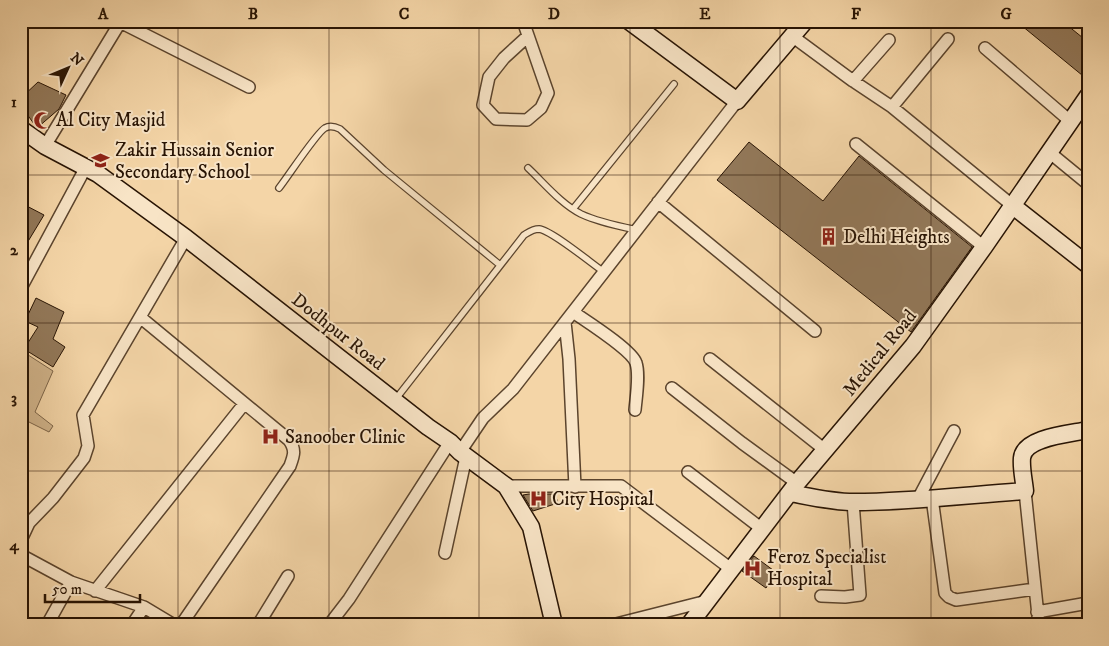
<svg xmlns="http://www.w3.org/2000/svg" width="1109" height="646" font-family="'IM FELL DW Pica',serif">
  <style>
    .green { fill: #d1b48b; stroke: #7c6448 }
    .building { fill: #927859; stroke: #281404 }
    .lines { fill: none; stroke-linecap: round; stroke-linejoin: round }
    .lane-casing { stroke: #5b442d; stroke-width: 8 }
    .street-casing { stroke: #5b442d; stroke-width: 14 }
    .secondary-casing { stroke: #281404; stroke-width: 19 }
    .lane { stroke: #f8e4c6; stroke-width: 5.5 }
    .street { stroke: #f8e4c6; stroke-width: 11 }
    .secondary { stroke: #f8e4c6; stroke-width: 16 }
    .grid { fill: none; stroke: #281404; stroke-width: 1; stroke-opacity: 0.55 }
    .labels { text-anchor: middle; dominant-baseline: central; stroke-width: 4; stroke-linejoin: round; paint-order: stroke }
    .poi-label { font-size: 19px; fill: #281404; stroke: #f8e4c6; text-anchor: start }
    .street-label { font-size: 19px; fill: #281404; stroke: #f8e4c6 }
    .neatline { fill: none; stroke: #281404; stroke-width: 2 }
    .grid-label { font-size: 16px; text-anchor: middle; font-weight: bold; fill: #281404 }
  </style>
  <rect width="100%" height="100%" fill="#f4d5a7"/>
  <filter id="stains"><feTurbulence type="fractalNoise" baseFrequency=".004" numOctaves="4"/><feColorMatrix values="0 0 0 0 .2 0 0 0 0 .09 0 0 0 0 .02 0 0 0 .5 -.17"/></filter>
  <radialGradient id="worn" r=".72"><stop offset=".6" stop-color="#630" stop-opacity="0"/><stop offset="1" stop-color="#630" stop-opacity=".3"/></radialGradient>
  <path class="green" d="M22,351L53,371L35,412L53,426L49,432L21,418Z"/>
  <path class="building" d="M1016,21H1062L1088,42V80Z
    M38,82L66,95L59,109L37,128L21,106V98Z
    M749,142L823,201L859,156L972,247L911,332L717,180Z
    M21,203L44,215L21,253Z
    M36,298L64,312L53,339L65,347L53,367L24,349L38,327L25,321Z
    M529,494H555L558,503L533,511L523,495Z
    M754,556L777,573L766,588L742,571Z"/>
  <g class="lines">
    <defs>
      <path id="lane" d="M528,168C544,183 561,204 581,214C598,222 618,226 637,230
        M279,188C287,178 317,132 325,128C330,125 336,127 340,129L384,170L500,265
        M573,209L674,84
        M395,400L524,235C529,232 533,229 539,229C551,230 591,263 604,272"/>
      <path id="street" d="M118,21L249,87
        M523,21L548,93L541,108L527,120L496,119L483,105L489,77L504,58L528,36
        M792,36L853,81L892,107L1013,206
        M985,48L1070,121
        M853,81L889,40
        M892,107L948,39
        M856,144L984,247
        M45,146L121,21
        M1049,152L1088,184
        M658,202L815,331
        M21,288L86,167
        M573,312C586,321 632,350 636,363C640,375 636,398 635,410
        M140,317L289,440C296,450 294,455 290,466L181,625
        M565,322L569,359L575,487
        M710,359L825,450
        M672,388L742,443L797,483
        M460,452L483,418L513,389L737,101
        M688,472L762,529
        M506,486H621L731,569
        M1025,491L1039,625
        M932,498L945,593L949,597L956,600L1035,589
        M918,499L954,431
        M21,540L29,523L53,498L84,458L88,446L83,415L186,238
        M445,553L466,457
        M21,555L71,582L144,607L174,625
        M95,591L244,404
        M821,596L845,597L860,595L853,502
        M1037,612L1088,603
        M47,625L71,582
        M132,625L144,607
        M258,625L288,576
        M329,625L349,599L450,442
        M612,625L707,601"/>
      <path id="secondary" d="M629,21L737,101L805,21
        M21,129L45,146L98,174L186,238L428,427L450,442L460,452L506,486L531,527L554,625
        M1013,206L1088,265
        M790,493C811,497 832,502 854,502C911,502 968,495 1025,491C1024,481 1021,468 1022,458C1024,437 1070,434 1088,430
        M689,625L797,483L913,346L984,247L1088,96"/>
    </defs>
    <use href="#lane" class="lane-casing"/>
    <use href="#street" class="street-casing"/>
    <use href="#secondary" class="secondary-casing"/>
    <use href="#lane" class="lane"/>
    <use href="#street" class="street"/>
    <use href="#secondary" class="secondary"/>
  </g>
  <path class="grid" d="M178,21V625M329,21V625M479,21V625M630,21V625M780,21V625M931,21V625M21,175H1088M21,323H1088M21,471H1088"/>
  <defs>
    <symbol id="mosque-bare" viewBox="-9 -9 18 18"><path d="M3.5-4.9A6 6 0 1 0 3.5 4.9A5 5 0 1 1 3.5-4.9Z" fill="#8f2418" stroke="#f8e4c6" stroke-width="2.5" paint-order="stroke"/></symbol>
    <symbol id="school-bare" viewBox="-9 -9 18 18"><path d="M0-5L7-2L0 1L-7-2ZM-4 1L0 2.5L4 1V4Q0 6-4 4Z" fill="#8f2418" stroke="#f8e4c6" stroke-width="2.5" paint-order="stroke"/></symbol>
    <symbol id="building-bare" viewBox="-9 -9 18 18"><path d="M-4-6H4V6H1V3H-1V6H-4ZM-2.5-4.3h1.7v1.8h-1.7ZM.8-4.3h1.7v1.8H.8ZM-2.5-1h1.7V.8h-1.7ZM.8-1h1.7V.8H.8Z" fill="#8f2418" stroke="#f8e4c6" stroke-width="2.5" paint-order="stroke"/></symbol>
    <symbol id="hospital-bare" viewBox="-9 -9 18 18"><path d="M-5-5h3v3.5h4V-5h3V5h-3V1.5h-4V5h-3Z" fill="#8f2418" stroke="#f8e4c6" stroke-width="2.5" paint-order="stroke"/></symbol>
  </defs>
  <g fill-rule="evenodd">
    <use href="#mosque-bare" x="30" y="108" width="25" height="25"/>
    <use href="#school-bare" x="88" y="148" width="25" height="25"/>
    <use href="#building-bare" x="816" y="224" width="25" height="25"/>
    <use href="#hospital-bare" x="258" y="424" width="25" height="25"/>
    <use href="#hospital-bare" x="526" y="486" width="25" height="25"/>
    <use href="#hospital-bare" x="740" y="556" width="25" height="25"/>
  </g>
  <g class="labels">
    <g class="poi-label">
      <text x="56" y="120">Al City Masjid</text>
      <text x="115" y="150">Zakir Hussain Senior<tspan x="115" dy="22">Secondary School</tspan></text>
      <text x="843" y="237">Delhi Heights</text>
      <text x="285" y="437">Sanoober Clinic</text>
      <text x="552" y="499">City Hospital</text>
      <text x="767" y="557">Feroz Specialist<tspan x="767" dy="22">Hospital</tspan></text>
    </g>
    <g class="street-label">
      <text transform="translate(338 332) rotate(38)">Dodhpur Road</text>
      <text transform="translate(880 353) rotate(-51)">Medical Road</text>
    </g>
  </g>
  <rect width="1109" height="646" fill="none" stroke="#f4d5a7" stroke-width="55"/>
  <g transform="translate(68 68) rotate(46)" stroke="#f8e4c6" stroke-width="4" paint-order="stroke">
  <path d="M0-4L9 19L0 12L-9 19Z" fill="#281404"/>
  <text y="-8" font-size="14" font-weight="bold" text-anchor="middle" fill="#281404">N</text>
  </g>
  <path d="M45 594v8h95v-8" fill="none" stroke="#281404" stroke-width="2.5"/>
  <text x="52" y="594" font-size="15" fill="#281404" stroke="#f8e4c6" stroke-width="4" paint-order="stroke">50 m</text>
  <rect x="28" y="28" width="1054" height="590" class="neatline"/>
  <g class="grid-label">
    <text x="103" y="19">A</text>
    <text x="253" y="19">B</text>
    <text x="404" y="19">C</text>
    <text x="554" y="19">D</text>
    <text x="705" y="19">E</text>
    <text x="856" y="19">F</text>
    <text x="1006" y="19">G</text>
    <text x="14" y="107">1</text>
    <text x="14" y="255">2</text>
    <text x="14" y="403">3</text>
    <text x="14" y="550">4</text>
  </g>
  <rect width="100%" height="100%" filter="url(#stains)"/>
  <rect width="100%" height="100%" fill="url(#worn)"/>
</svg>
